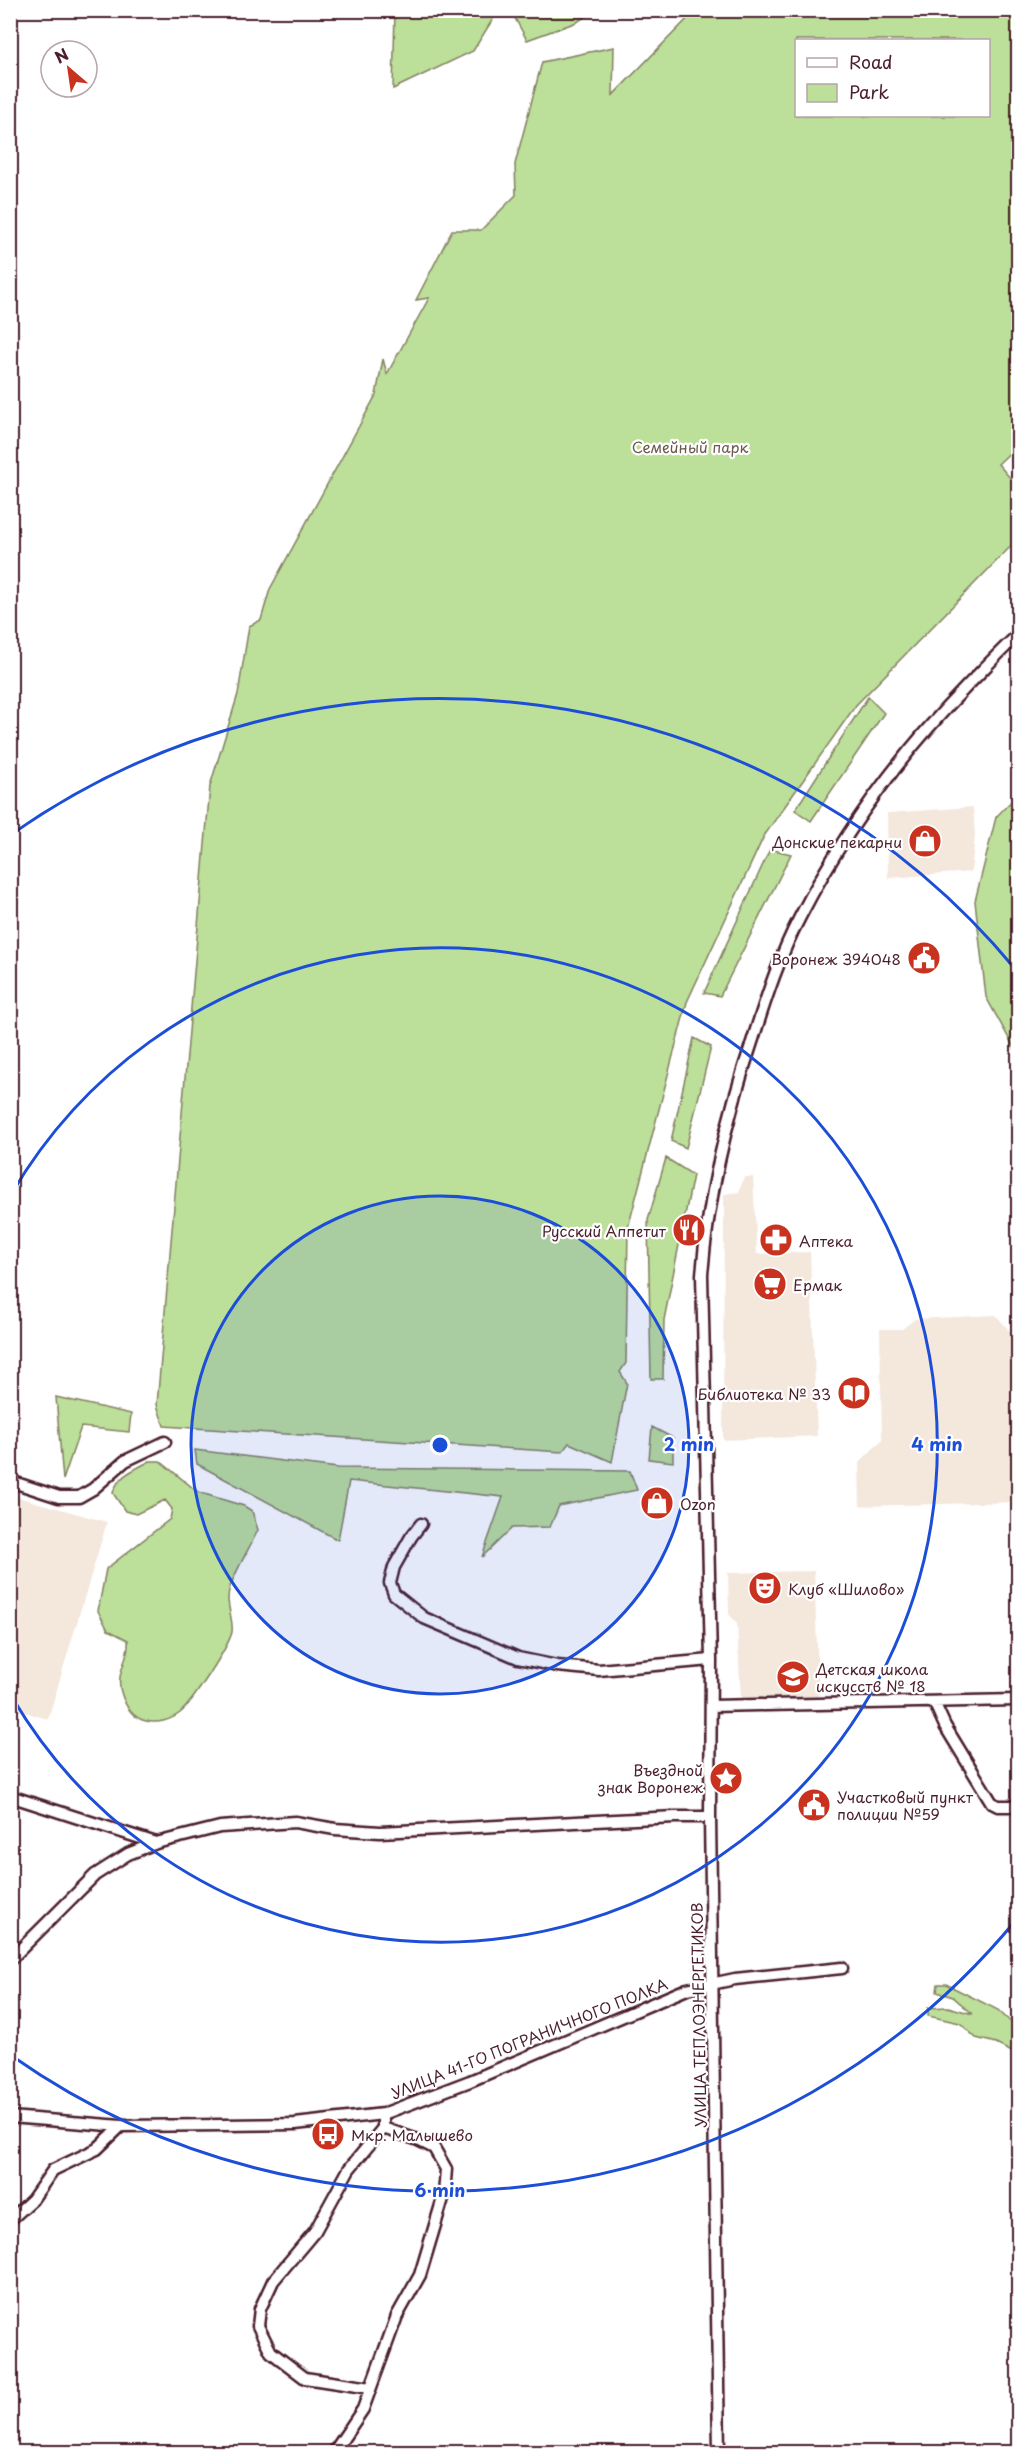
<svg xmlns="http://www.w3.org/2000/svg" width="1029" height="2463" font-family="'Playpen Sans',sans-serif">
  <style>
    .built { fill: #f4e7dc }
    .green { fill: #bcdf99; stroke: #837f62; stroke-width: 1.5; fill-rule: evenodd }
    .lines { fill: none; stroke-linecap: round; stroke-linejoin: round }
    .minor-casing { stroke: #4a1f2b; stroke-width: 15 }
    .minor { stroke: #fff; stroke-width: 10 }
    .ring { fill: none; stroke: #1d4ed8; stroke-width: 3 }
    .labels { text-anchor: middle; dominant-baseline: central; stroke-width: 4.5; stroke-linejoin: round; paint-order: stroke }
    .park-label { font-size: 15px; fill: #6c594c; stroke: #fff }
    .poi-label { font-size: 15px; fill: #4a1f2b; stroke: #fff; text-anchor: start }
    .street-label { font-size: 15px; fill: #4a1f2b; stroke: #fff }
    .centre { fill: #1d4ed8; stroke: #fff; stroke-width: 3 }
    .ring-label { font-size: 18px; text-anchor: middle; font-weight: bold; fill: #1d4ed8; stroke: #fff; stroke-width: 4.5; stroke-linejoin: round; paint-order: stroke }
  </style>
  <rect width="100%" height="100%" fill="#fff"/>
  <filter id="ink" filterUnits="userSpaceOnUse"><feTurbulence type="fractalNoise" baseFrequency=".0167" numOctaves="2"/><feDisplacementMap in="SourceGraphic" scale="12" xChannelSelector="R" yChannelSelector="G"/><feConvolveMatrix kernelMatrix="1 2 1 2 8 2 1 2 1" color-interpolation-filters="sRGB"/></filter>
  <g filter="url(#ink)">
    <path class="built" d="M973,807L975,836L971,872L888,878L887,813Z
      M744,1177H753L757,1254L810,1252L817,1436L723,1440L724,1194L739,1192Z
      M996,1315L1018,1341V1502L860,1506L859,1463L882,1440L880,1329H902L915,1319Z
      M10,1495L107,1522L48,1719L11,1708Z
      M814,1571L819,1697L741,1699L737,1624L729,1614L728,1573Z"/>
    <path class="green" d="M696,10L1018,11V445L998,464L1018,487V539L856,705L764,836L687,1002L628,1228L626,1363L620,1372L627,1383L612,1462L569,1443L562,1452L164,1426L157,1405L210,786L238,694L249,626L261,620L270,589L376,395L383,359L387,374L429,298L416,300L452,230H481L516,195L515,164L542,62L614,47L613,95ZM796,40H988V116H796Z
      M395,11V10L498,11L473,51L393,89Z
      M511,11H594L577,22L527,40Z
      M868,697L884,713L811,821L795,810Z
      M1018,794V1055L986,997L975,901L996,817Z
      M770,849L791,854L720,996L704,993Z
      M694,1038L711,1047L686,1148L671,1141Z
      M666,1158L693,1175L664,1320L663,1379H651L648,1220Z
      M56,1397L131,1414L129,1432L81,1427L63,1480Z
      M652,1427L673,1438V1462L649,1459Z
      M195,1450L338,1468L630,1471L637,1490L559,1506L550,1527L512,1528L482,1557L503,1497L349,1481L338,1540L197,1464Z
      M150,1461H160L198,1492L244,1506L252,1511L258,1530C249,1549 237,1568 230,1587C224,1603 234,1618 232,1632C229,1646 192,1703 180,1713C171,1720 158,1724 146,1721C132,1718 125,1706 121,1692C115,1673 130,1658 128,1640L108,1630L98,1611L106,1569L170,1519L172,1509L165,1500L136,1514L125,1511L113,1493C118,1475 134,1470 150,1461Z
      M938,1984H946L998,2010L1018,2029V2055L992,2042L976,2038L960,2023L928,2016V2008L948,2007L973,2014L953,1997L937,1992Z"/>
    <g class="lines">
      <defs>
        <path id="minor" d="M10,1481L59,1497H79L93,1489L125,1461L165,1442
          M421,1524L411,1537L394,1567L390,1583L394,1594L424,1618L518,1658L557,1666L599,1670L711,1660
          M934,1702L945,1726L992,1803L998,1806H1018
          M711,1706L1018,1700
          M10,1796L156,1843
          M10,1960L95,1875L128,1854L156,1843L220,1827L295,1822L335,1829L380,1832L675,1817H710
          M10,2117L121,2126L223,2125L295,2124L383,2114L470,2081L687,1989L735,1979L842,1968
          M10,2220L32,2200L53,2170L97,2149L121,2126
          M370,2388L305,2378L271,2352L258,2326L260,2309L273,2281L315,2231L349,2169L383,2128
          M334,2452L363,2409L397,2316L420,2275L444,2195L446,2169L434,2148L418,2140L383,2128V2114
          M719,2452L710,1817L711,1660L702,1275C708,1194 728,1113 754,1036C767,995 780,955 800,917C843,833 901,754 967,686C984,669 1000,651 1018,635"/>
      </defs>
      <use href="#minor" class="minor-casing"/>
      <use href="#minor" class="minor"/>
    </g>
  </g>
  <circle cx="440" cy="1445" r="249" fill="#1d4ed8" fill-opacity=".12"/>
  <g class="ring">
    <circle cx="440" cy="1445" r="249"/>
    <path d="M12 1193A497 497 0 1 1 12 1697"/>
    <path d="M1016 1920A746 746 0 0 1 12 2056M12 834A746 746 0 0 1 1016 970"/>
  </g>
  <defs>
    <symbol id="shop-disc" viewBox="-11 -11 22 22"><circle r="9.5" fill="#c8321e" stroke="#fff"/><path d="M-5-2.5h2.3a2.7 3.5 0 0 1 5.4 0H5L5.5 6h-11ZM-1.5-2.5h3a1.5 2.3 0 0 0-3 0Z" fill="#fff"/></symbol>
    <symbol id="civic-disc" viewBox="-11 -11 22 22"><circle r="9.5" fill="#c8321e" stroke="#fff"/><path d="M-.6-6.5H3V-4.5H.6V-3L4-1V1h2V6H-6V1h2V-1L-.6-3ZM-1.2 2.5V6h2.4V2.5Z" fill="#fff"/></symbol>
    <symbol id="restaurant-disc" viewBox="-11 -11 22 22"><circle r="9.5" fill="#c8321e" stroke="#fff"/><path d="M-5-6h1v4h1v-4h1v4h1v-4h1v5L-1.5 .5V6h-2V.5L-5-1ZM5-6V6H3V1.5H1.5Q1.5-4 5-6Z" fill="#fff"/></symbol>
    <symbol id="pharmacy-disc" viewBox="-11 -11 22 22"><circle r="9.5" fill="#c8321e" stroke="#fff"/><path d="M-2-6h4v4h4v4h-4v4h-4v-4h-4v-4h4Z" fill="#fff"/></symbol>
    <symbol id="supermarket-disc" viewBox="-11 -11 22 22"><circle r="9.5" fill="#c8321e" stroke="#fff"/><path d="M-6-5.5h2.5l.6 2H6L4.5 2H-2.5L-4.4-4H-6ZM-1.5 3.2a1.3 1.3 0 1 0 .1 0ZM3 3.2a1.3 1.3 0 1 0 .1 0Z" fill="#fff"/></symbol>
    <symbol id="library-disc" viewBox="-11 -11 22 22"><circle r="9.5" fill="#c8321e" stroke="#fff"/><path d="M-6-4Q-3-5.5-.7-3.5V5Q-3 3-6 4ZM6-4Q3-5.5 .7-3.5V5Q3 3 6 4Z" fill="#fff"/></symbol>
    <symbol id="theatre-disc" viewBox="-11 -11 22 22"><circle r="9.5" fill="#c8321e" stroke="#fff"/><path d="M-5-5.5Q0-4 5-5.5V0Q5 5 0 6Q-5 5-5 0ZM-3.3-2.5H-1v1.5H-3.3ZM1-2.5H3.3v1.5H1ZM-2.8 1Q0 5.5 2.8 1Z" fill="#fff"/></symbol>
    <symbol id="school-disc" viewBox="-11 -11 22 22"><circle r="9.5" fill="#c8321e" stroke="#fff"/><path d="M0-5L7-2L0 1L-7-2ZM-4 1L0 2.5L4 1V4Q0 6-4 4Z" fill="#fff"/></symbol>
    <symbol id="sight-disc" viewBox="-11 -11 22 22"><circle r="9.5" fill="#c8321e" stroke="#fff"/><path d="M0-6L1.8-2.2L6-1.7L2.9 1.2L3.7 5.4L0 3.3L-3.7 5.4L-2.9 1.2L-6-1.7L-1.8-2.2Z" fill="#fff"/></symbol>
    <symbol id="bus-disc" viewBox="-11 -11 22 22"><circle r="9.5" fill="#c8321e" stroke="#fff"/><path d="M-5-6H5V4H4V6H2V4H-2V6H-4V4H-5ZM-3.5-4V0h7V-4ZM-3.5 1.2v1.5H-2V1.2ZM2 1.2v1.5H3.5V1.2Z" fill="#fff"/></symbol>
  </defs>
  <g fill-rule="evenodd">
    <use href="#shop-disc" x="906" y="822" width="38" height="38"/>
    <use href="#civic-disc" x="905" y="939" width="38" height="38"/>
    <use href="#restaurant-disc" x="670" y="1211" width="38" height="38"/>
    <use href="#pharmacy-disc" x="757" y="1221" width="38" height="38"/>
    <use href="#supermarket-disc" x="751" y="1265" width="38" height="38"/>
    <use href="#library-disc" x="835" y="1374" width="38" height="38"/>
    <use href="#shop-disc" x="638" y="1484" width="38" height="38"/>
    <use href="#theatre-disc" x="746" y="1569" width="38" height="38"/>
    <use href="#school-disc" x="774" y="1658" width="38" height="38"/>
    <use href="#sight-disc" x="707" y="1759" width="38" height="38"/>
    <use href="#civic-disc" x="795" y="1786" width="38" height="38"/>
    <use href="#bus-disc" x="309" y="2115" width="38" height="38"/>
  </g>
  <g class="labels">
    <g class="park-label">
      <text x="690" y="446">Семейный парк</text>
    </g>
    <g class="poi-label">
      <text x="902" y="841" text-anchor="end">Донские пекарни</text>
      <text x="901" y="958" text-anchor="end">Воронеж 394048</text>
      <text x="666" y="1230" text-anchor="end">Русский Аппетит</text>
      <text x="799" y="1240">Аптека</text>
      <text x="793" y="1284">Ермак</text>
      <text x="831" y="1393" text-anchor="end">Библиотека № 33</text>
      <text x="680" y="1503">Ozon</text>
      <text x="788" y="1588">Клуб «Шилово»</text>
      <text x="816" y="1668">Детская школа<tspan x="816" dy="17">искусств № 18</tspan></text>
      <text x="703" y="1769" text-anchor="end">Въездной<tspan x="703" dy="17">знак Воронеж</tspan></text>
      <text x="837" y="1796">Участковый пункт<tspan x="837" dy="17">полиции №59</tspan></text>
      <text x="351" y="2134">Мкр. Малышево</text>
    </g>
    <g class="street-label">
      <text transform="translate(698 2015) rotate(-91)">УЛИЦА ТЕПЛОЭНЕРГЕТИКОВ</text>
      <text transform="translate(529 2038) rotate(-22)">УЛИЦА 41-ГО ПОГРАНИЧНОГО ПОЛКА</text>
    </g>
  </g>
  <circle cx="440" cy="1445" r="9" class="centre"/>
  <g class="ring-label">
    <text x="689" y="1451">2 min</text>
    <text x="937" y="1451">4 min</text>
    <text x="440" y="2197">6 min</text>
  </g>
  <rect width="1029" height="2463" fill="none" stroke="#fff" stroke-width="36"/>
  <rect x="18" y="18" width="993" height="2427" fill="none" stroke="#4a1f2b" stroke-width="2" filter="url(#ink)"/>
  <rect x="795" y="39" width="195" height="78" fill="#ffffff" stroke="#b7a5aa" stroke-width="1.5"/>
  <rect x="807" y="58" width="30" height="9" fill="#ffffff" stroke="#b7a5aa" stroke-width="1.5"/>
  <text x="849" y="69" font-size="18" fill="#4a1f2b">Road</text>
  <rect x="807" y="84" width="30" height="18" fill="#bcdf99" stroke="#b7a5aa" stroke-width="1.5"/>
  <text x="849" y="99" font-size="18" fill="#4a1f2b">Park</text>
  <g transform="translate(69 69) rotate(331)"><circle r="28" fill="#ffffff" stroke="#b7a5aa" stroke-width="1.5"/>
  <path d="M0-4.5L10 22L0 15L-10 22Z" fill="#c8321e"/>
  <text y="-9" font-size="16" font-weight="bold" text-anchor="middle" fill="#4a1f2b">N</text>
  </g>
</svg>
